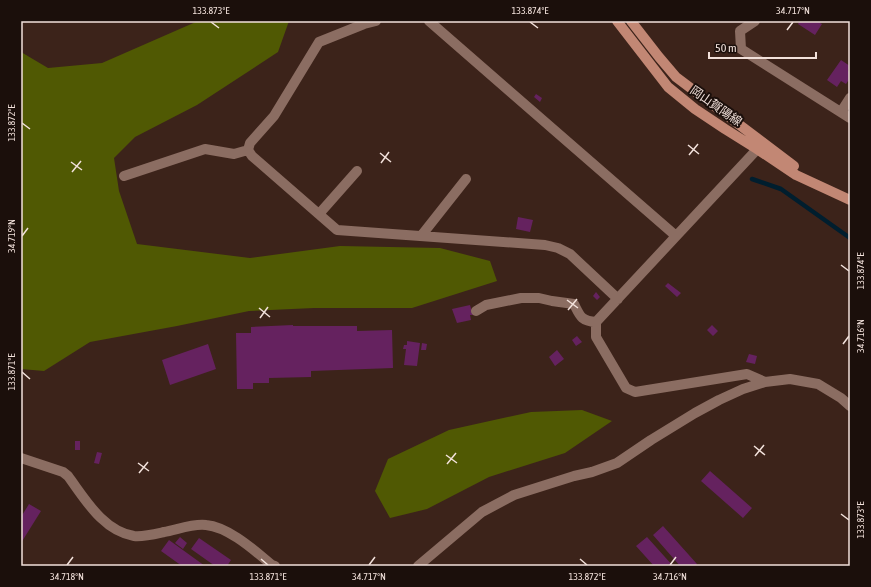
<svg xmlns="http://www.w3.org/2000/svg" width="871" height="587" font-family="'Asap Condensed','Noto Sans JP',sans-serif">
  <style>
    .forest { fill: #505903 }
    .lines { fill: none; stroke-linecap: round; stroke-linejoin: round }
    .stream { stroke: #001e2e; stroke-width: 4.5 }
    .building { fill: #65225f }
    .street { stroke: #8b6d62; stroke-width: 10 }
    .primary { stroke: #c28774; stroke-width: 10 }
    .ticks { fill: none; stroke: #f2e1db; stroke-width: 1.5 }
    .labels { text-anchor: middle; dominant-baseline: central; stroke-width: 4; stroke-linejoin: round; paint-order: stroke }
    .street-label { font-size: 12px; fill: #f2e1db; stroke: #1b0f0b }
    .neatline { fill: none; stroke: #f2e1db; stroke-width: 1.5 }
    .ticks-label { font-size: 10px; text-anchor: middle; fill: #f2e1db }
  </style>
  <rect width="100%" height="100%" fill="#3c231a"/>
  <path class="forest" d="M198,21H289L278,52L197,105L135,137L114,158L119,191L137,244L250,258L340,246L440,248L490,261L497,281L412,308H314L249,311L177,326L90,342L44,371L21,369V52L48,68L102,63Z
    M582,410L612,421L565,453L489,477L427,509L390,518L375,491L388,459L449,430L531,412Z"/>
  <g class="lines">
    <path class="stream" d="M752,179L781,189L850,238"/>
  </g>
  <path class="building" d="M797,21H821L820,23L822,24L815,35L798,24L799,22Z
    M841,60L850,66L848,71L850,72V78L846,84L841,81L837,87L827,80Z
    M536,94L542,98L540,102L534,97Z
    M518,217L533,220L530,232L516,229Z
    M668,283L681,293L677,297L665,286Z
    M596,292L600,297L597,300L593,296Z
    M470,305L473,315H470L471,320L457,323L452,309Z
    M293,325V326H357V331L392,330L393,368L311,371V377L269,378V383H253V389H237L236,333H251V327Z
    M712,325L718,331L713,336L707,330Z
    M577,336L582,342L576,346L572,340Z
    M407,341L420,343L417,366L404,365L406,349H403L404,345H407Z
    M422,343L427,344L426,350H421Z
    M208,344L216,369L170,385L162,360Z
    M557,350L564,359L555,366L549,357Z
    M749,354L757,356L755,364L746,362Z
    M75,441H80V450H75Z
    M97,452L102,453L99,464L94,463Z
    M710,471L752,508L743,518L701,481Z
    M29,504L41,511L21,543V517Z
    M663,526L697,564L695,566H680L653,535Z
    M180,537L187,543L183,549L175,543Z
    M647,537L673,566H654L636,546Z
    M199,538L231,560L227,566H215L191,549Z
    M169,540L205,566H182L161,551Z"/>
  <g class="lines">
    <path class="street" d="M376,21L364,24L319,42L274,116L250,143L248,150L252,156L337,230L545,245L558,248L570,254L618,299
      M429,21L676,236
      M755,21L740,31L741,49L850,118
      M841,112L850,98
      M763,143L596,322V337L626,388L635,392L747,374L765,382
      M124,176L205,149L234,154L248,150
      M319,214L357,171
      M421,236L466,179
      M476,311L486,305L521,298H539L552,301L574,304C580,316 581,321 596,322
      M21,458L63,472L68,476C85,499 103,531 134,536C143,537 155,534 164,532C176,530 194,523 206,525C229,527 255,551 272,565L275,566
      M418,566L482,512L514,495L574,476L592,472L617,463L651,440L695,413L719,400L743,389L765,382L790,379L818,384L841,398L850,406"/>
    <path class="primary" d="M617,21L668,87L695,109L725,129L757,149L796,175L850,200
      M631,21L659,57L676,77L794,166"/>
  </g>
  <path class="ticks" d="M211,22L219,28M530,22L538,28M787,30L793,22M22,123L30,129M688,145L699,154M380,153L391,162M689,155L698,144M71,162L82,170M381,163L389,152M72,172L81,161M22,236L28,228M841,265L849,271M567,300L578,308M259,308L270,317M568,310L577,299M260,318L268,307M843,344L849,336M22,372L30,379M754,446L765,455M446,455L457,463M755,456L764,445M138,463L149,471M447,464L456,453M139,473L148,462M841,514L849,520M261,559L268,565M580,559L587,565M67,565L73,557M369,565L375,557M670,565L676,557"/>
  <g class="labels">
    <g class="street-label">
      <text transform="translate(716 106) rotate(35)">岡山賀陽線</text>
    </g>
  </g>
  <rect width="871" height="587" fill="none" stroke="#1b0f0b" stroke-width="44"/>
  <path d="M709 52v6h107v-6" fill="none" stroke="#f2e1db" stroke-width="2"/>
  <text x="715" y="52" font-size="12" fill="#f2e1db" stroke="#1b0f0b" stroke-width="3" paint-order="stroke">50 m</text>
  <rect x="22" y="22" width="827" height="543" class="neatline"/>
  <g class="ticks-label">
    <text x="211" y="14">133.873°E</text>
    <text x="530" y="14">133.874°E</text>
    <text x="793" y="14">34.717°N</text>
    <text transform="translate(11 123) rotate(-90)" y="4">133.872°E</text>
    <text transform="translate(11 236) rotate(-90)" y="4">34.719°N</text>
    <text transform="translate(860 271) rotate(-90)" y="4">133.874°E</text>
    <text transform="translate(860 336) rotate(-90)" y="4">34.716°N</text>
    <text transform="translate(11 372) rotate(-90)" y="4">133.871°E</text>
    <text transform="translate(860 520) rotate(-90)" y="4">133.873°E</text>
    <text x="67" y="580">34.718°N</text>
    <text x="268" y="580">133.871°E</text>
    <text x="369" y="580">34.717°N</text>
    <text x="587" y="580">133.872°E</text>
    <text x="670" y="580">34.716°N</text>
  </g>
</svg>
